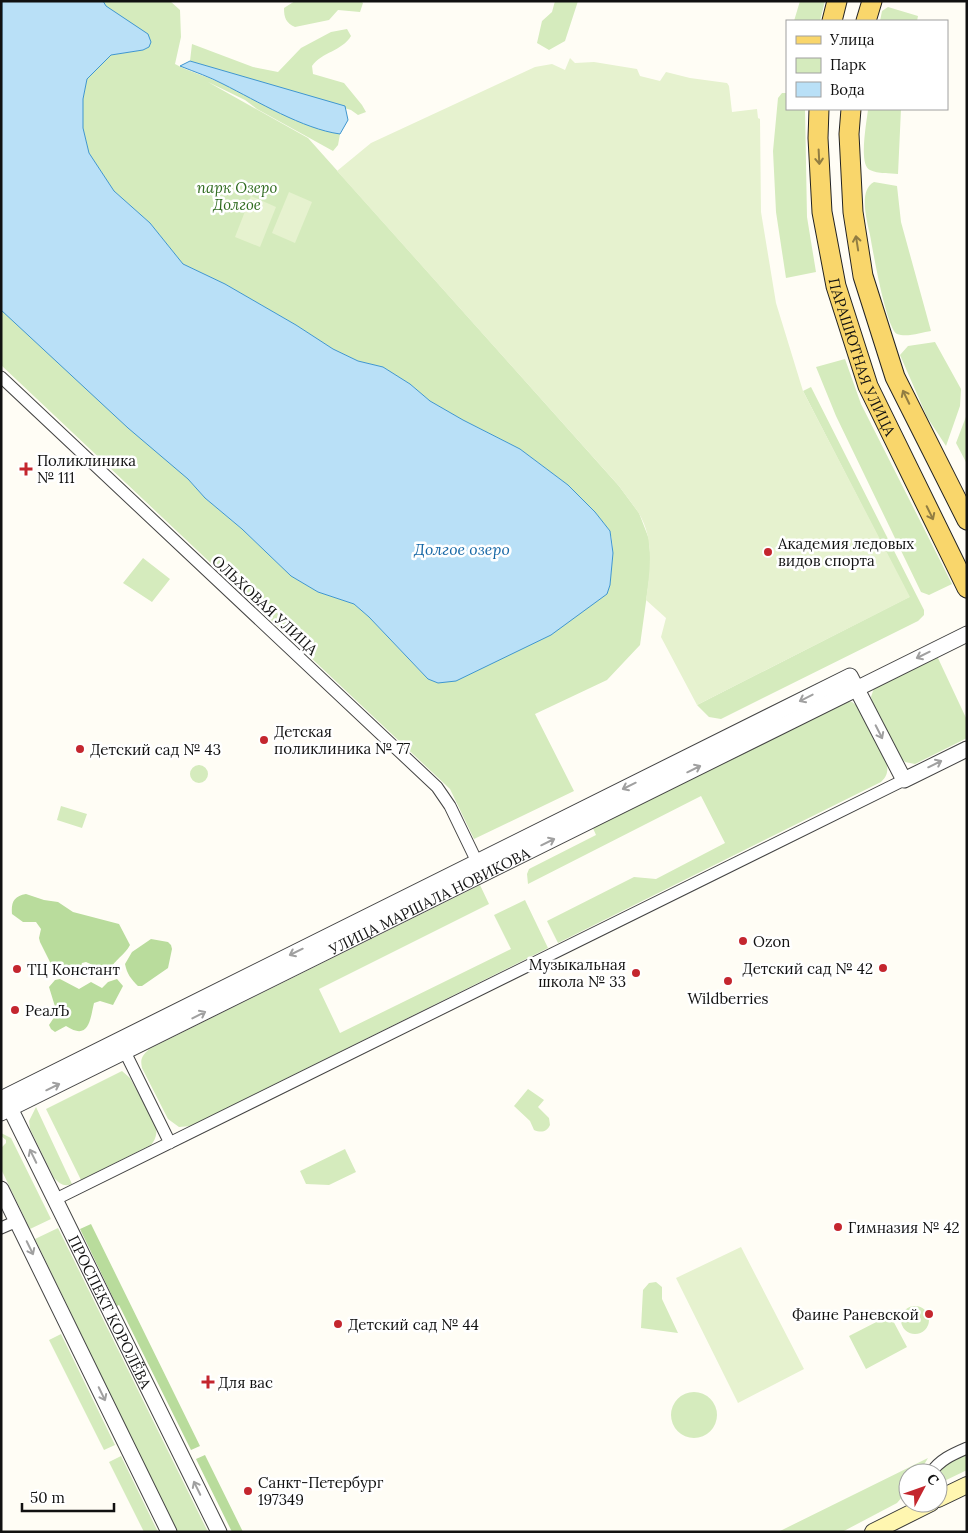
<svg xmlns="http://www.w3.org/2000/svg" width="968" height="1533" font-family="Lora,serif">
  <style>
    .green { fill: #d5ebbd }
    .forest { fill: #b9dc9c }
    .pitch { fill: #e6f2cf }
    .water { fill: #b9e0f7; stroke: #3f96cf }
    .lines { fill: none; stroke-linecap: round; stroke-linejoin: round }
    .minor-casing { stroke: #444; stroke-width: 13 }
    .tertiary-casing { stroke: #444; stroke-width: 17 }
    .secondary-casing { stroke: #333; stroke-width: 18 }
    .primary-casing { stroke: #222; stroke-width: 21 }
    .minor { stroke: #fff; stroke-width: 11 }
    .tertiary { stroke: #fff; stroke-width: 15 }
    .secondary { stroke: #fff6b0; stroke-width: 16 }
    .primary { stroke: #f9d66b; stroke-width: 19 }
    .oneway { stroke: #917d42 }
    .oneway2 { stroke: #a0a0a0 }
    .poi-dot { fill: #c4262e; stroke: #fff; stroke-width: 2 }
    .labels { text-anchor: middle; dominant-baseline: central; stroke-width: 5; stroke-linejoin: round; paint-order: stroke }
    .park-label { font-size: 15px; font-style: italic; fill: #2f6b1f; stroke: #fff }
    .street-label { font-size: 15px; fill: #111; stroke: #fff }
    .poi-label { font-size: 15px; fill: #111; stroke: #fff; text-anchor: start }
    .water-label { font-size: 16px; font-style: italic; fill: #1768a6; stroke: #fff }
  </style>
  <rect width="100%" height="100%" fill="#fffdf5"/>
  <path class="green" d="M103,1H170L180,10L181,37L175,64C187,71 207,76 223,84C258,101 302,128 340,134L338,145L333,151L257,109L245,100L208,82L308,138L619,486L639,513L649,539L651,566L640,645L607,680L535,714L574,791L474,839L450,789L1,365V310L188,479L205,498L242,529L291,576L318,592L354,604L369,617L428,679L590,606L607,594L610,585L613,553L612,540L610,531L595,512L568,485L520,449L463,420L430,401L410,384L383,367L358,361L333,349L296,325L225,284L183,264L150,223L114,191L89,153L83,128V99L87,78L111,55L143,50L149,47L118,15L106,6Z
    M295,1H361L363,3L360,12L338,10L329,20L295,27C286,23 284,18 284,8Z
    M555,1H578L565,41L549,50L537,43L542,21L552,12Z
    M800,1H825L820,21H794Z
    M888,7L918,16L917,21H880L882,11Z
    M347,29L351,36C342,51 322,52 312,66L313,74L344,83L362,105L366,112L358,115L351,110L190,61L192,44L253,67L278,72L301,48L331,32Z
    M782,93H787V109H805L807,217L816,272L786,278L776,212L773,151L778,98Z
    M868,109H901L898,174C890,173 878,174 870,170C858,165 867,121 868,109Z
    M874,182L897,186L901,222L931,331C922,332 907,338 897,334C886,328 873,251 870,235C867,221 858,190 874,182Z
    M935,342L961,389L960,406L946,446L927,417L900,355L908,346Z
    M845,359L861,404L952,584L929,595L921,592L836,416L816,367Z
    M811,387L924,610V615L918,621L721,719L709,717L697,705L909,597L803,391Z
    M967,414V464L956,443Z
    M143,558L170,579L152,602L123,583Z
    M937,656L967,720V738L915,764L905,762L901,758L873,703L871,697L874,688Z
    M847,701L852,702L857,706L887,764C888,772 887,776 881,782L558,943L547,921L634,877L656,879L725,843L701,796L528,884L527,874L529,869L596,835L592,826Z
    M190 774a9 9 0 1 1 18 0a9 9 0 1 1-18 0Z
    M61,806L87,814L82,828L57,820Z
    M480,885L489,904L319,989L340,1033L511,949L494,915L525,900L548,948L191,1126L179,1127L168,1119L142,1068C140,1059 142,1056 149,1049Z
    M122,1071L130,1078L156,1126C157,1134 156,1139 151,1145L81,1180L46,1109Z
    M528,1089L544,1100L538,1107L549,1118L550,1125C547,1132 541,1133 534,1130L530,1121L514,1106Z
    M36,1107L72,1184C64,1187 60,1184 54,1178L30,1129L29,1121Z
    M1,1133L11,1138L51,1219L30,1229L1,1169V1148L6,1143V1140L1,1136Z
    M345,1149L356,1172L329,1185L306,1184L300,1171Z
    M58,1228L208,1532H177L35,1239Z
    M656,1282L662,1287V1299L678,1333L641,1328L643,1290L649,1283Z
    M901 1320a14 14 0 1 1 28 0a14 14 0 1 1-28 0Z
    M890,1315L907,1347L866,1369L849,1336Z
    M61,1334L115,1445L104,1450L49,1340Z
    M671 1415a23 23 0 1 1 46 0a23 23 0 1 1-46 0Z
    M967,1453V1470L938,1484L937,1473L950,1461Z
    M121,1456L158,1532H144L109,1462Z
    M928,1458L919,1473H908V1490L897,1503L842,1532H778Z"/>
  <path class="forest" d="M26,894L44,900L58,902L73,912L119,924L130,945C125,955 115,959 109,971L101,973L95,966L86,962L82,963L77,977H73L54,970L40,942L39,938L41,929L36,922H23L12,914C11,902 14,896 26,894Z
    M151,939L168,942L171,945L172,949L168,968L142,986H138C131,979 127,974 125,964L132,952Z
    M60,979L79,989L91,982L102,988L108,982L117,979L123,986L113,1005L100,1001L94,1003C90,1020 89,1041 66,1026L55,1032L51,1029L49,1025L57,1013L49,987L55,980Z
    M91,1224L200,1446L191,1450L119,1305L117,1306L80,1229Z
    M205,1455L243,1532H232L196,1459Z"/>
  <path class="pitch" d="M570,58L575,63L594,62L637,69L640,76L660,81L666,72L690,78L727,83L729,86L732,112L757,109L758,118L760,119L761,212L776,303L803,391L910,597L697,705L661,637L666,618L646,600C650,570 655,539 638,512C632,503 625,495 619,486L337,171L371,143L535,67L552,64L565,70Z
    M289,192L312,202L295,243L272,233Z
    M251,196L276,207L260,247L235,237Z
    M741,1247L804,1369L738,1403L676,1278Z"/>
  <path class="water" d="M2,1H103L106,6L148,34L151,42L149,47L143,50L111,55L87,79L83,99V128L89,153L114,191L150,223L183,264L225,284L296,325L333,349L358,361L383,367L410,384L430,401L463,420L520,449L568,485L595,512L610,531L613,553L610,585L607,594L551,635L456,681L438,683L428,679L369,617L354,604L318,592L291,576L242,529L205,498L188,479L128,428L1,310Z
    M190,61L345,106L348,120L340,134C303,129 257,101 223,84C210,77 195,72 180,66Z"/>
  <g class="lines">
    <defs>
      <path id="minor" d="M1,377L437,787L450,806L480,868
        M122,1046L170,1143
        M54,1200L904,780
        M1,1228L17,1221
        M931,1473C939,1460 953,1454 967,1448"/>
      <g id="tertiary">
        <path d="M1,1099L850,676L904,780L967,749"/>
        <path id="s1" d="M6,1100L219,1532"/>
        <path id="s2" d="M1,1113L967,634"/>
        <path d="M1,1189L169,1532"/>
      </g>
      <path id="secondary" d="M938,1499L967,1485
        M873,1532L931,1503"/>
      <g id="primary">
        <path d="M832,21L837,1"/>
        <path d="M866,21L872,1"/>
        <path id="s3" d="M819,109L818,138L822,212L836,286L868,386L967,588"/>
        <path d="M851,109L849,134L853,212L863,276L895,377L967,520"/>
      </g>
    </defs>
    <use href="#minor" class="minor-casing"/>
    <use href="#tertiary" class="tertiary-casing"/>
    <use href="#secondary" class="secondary-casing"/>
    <use href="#primary" class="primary-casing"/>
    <use href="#minor" class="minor"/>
    <use href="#tertiary" class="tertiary"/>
    <use href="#secondary" class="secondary"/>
    <use href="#primary" class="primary"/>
  </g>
  <defs><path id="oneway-shaft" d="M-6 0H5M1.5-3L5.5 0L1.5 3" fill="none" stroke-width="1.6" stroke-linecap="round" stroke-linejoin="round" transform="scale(1.25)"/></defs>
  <g class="oneway">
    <use href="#oneway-shaft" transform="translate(819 157) rotate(87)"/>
    <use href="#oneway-shaft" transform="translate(857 243) rotate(-99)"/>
    <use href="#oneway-shaft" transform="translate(906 397) rotate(-116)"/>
    <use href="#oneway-shaft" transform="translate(930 513) rotate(64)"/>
  </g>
  <g class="oneway2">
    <use href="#oneway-shaft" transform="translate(923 655) rotate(154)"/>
    <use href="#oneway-shaft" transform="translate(806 698) rotate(153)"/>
    <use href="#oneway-shaft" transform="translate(879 732) rotate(63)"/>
    <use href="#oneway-shaft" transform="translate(935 764) rotate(-26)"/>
    <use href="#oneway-shaft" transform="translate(694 769) rotate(-26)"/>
    <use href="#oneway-shaft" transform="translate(629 786) rotate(154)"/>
    <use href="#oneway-shaft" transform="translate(548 842) rotate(-26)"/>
    <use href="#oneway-shaft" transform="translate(296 952) rotate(154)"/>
    <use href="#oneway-shaft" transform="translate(199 1015) rotate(-27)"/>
    <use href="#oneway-shaft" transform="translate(53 1087) rotate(-26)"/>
    <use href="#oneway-shaft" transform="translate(33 1156) rotate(-116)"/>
    <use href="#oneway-shaft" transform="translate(30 1248) rotate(64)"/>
    <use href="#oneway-shaft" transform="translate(102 1394) rotate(64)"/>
    <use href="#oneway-shaft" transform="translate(197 1488) rotate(-116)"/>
  </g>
  <g class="poi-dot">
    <path d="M23.5 461.5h5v5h5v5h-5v5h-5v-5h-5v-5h5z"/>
    <circle cx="768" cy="552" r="5"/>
    <circle cx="264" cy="740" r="5"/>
    <circle cx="80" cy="749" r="5"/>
    <circle cx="743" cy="941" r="5"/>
    <circle cx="883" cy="968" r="5"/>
    <circle cx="17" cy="969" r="5"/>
    <circle cx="636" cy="973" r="5"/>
    <circle cx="728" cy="981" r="5"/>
    <circle cx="15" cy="1010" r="5"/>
    <circle cx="838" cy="1227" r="5"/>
    <circle cx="929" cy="1314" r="5"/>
    <circle cx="338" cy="1324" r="5"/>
    <path d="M205.5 1374.5h5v5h5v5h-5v5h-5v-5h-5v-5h5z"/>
    <circle cx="248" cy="1491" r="5"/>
  </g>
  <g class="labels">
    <g class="park-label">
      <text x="237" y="187">парк Озеро<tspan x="237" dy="17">Долгое</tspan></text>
    </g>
    <g class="street-label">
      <text stroke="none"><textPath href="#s3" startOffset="254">ПАРАШЮТНАЯ УЛИЦА</textPath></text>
      <text transform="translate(265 605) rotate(43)">ОЛЬХОВАЯ УЛИЦА</text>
      <text stroke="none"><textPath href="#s2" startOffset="478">УЛИЦА МАРШАЛА НОВИКОВА</textPath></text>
      <text stroke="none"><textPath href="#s1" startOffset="236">ПРОСПЕКТ КОРОЛЁВА</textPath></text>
    </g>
    <g class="poi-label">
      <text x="37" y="460">Поликлиника<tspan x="37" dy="17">№ 111</tspan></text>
      <text x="778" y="543">Академия ледовых<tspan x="778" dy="17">видов спорта</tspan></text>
      <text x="274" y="731">Детская<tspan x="274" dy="17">поликлиника № 77</tspan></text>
      <text x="90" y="749">Детский сад № 43</text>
      <text x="753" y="941">Ozon</text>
      <text x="626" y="964" text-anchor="end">Музыкальная<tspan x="626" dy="17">школа № 33</tspan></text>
      <text x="873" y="968" text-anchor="end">Детский сад № 42</text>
      <text x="27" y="969">ТЦ Констант</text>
      <text x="728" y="998" text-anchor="middle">Wildberries</text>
      <text x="25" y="1010">РеалЪ</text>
      <text x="848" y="1227">Гимназия № 42</text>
      <text x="919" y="1314" text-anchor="end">Фаине Раневской</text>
      <text x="348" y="1324">Детский сад № 44</text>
      <text x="218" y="1382">Для вас</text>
      <text x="258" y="1482">Санкт-Петербург<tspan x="258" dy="17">197349</tspan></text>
    </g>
    <g class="water-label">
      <text x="462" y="549">Долгое озеро</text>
    </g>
  </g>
  <rect width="968" height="1533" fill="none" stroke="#111111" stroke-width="5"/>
  <rect x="786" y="20" width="162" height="90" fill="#ffffff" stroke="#a0a0a0"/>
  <rect x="796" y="36" width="25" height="8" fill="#f9d66b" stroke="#a0a0a0"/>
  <text x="830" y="45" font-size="15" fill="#111111">Улица</text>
  <rect x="796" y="58" width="25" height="15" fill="#d5ebbd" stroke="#a0a0a0"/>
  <text x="830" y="70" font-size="15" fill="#111111">Парк</text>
  <rect x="796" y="82" width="25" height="15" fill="#b9e0f7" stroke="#a0a0a0"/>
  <text x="830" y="95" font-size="15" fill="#111111">Вода</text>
  <g transform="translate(923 1488) rotate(49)"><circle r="24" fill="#ffffff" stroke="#a0a0a0"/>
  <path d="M0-4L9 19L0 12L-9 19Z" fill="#c4262e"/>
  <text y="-8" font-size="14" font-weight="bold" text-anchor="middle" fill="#111111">С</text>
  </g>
  <path d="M22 1503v8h92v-8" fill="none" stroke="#111111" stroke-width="2.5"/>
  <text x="30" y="1503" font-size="15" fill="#111111" stroke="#ffffff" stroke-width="4" paint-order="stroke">50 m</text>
</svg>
